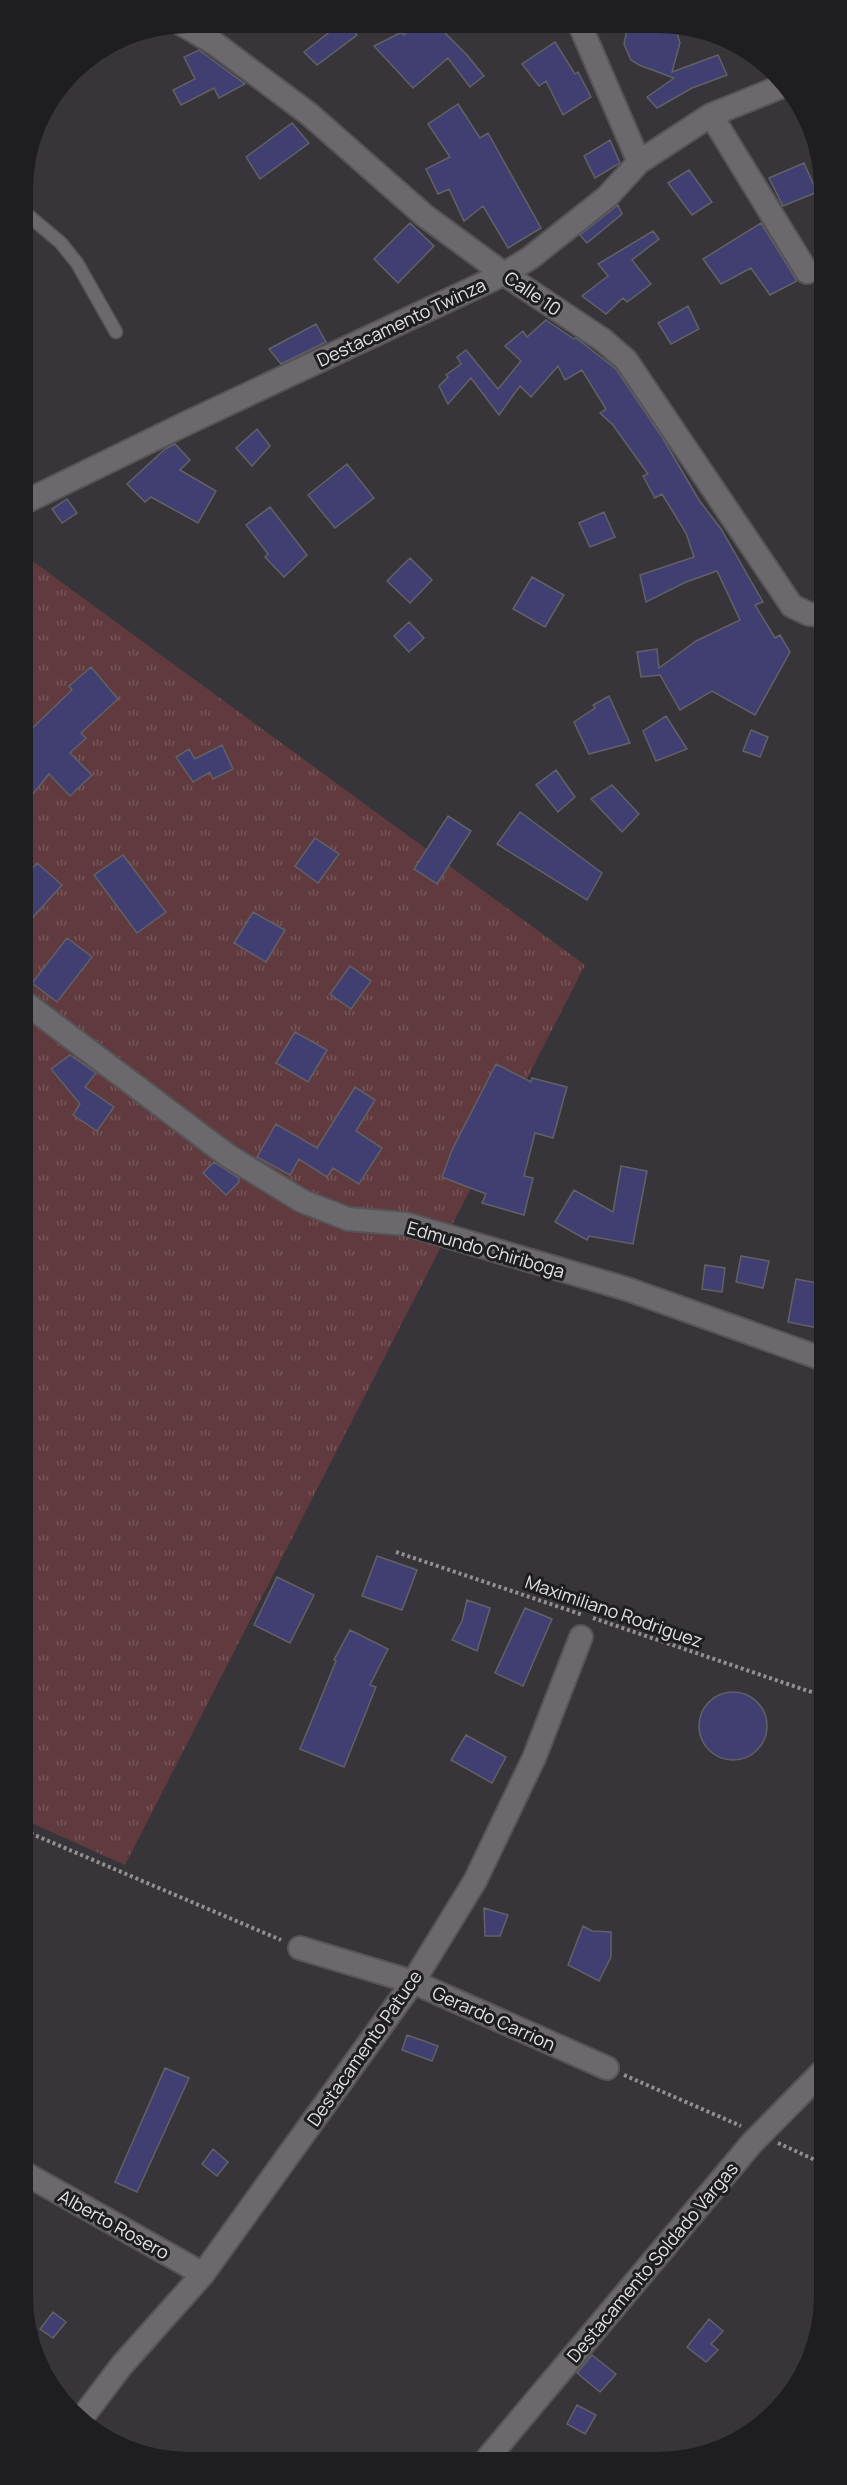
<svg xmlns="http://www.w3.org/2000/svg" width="847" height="2485" font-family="Manrope,sans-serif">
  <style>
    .grass { fill: url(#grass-tufts) }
    .building { fill: #413f72; stroke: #616166; stroke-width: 1.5 }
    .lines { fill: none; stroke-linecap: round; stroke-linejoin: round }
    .lane-casing { stroke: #565457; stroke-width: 15 }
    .street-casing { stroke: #565457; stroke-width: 26 }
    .path { stroke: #929093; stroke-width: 4; stroke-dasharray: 3 3; stroke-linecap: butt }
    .lane { stroke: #6c696e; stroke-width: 12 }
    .street { stroke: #6c696e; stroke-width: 22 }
    .labels { text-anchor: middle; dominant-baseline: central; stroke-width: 6; stroke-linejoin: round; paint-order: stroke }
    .street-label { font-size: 18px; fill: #e3e1e4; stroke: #1e1d1f }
  </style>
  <defs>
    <pattern id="grass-tufts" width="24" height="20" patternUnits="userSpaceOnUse" patternTransform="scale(1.5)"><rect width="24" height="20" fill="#603a3e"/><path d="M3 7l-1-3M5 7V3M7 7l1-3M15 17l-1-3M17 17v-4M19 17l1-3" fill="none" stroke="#77565a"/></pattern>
  </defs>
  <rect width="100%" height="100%" fill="#373539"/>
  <path class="grass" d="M23,554L585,965L125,1865L25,1820L23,629L27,626L23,621Z"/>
  <path class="building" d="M341,23L348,24L357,35L317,65L304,52Z
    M416,24H436L467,55L484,76L470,87L448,58L413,88L374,46L402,32L404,35Z
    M628,25L675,26L680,43L672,72L718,55L727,75L692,88L657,108L647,97L674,78L639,65L631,60L624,44Z
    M555,42L575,74L578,72L591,97L563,115L546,81L539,86L522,64Z
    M199,50L245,84L219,98L214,88L181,105L173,90L195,79L184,57Z
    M458,104L480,138L488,133L541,228L508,248L483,206L464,221L449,189L438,194L426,169L450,157L428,124Z
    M292,123L309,143L260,179L246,157Z
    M610,140L620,163L595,178L584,156Z
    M804,163L817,192L783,206L769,178Z
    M689,170L712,202L692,215L668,183Z
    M618,205L622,214L587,243L580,235Z
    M410,223L434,246L398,283L374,259Z
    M761,223L797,281L770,295L751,268L721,284L703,259Z
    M653,231L659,239L632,260L651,284L627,302L623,298L606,314L582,296L608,276L598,264Z
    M688,306L699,329L671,344L658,323Z
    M546,320L574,339L576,338L616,369L662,437L699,500L721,529L763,602L755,605L775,638L780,635L790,652L755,715L712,691L680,710L660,675L641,677L637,652L657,649L659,668L696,641L740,620L717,571L686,582L646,602L640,575L694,557L686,533L662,494L655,498L643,476L648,474L613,425L600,413L606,409L582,370L565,380L558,366L531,397L520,386L499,415L471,378L448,404L439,386L448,377L446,375L461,364L457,357L466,350L498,389L521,361L505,346L523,331L527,337Z
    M316,324L326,342L281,364L269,349Z
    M257,429L270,446L252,466L236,448Z
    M175,444L190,460L180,470L216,491L198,523L151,497L145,502L127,484L165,449Z
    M347,464L374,498L335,528L308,495Z
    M67,499L77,513L62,523L52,509Z
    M270,507L307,555L284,577L265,557L268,554L246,525Z
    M604,512L615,537L590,547L579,523Z
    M410,558L432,580L410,603L387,581Z
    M532,577L564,595L545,627L513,609Z
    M409,622L424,638L409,652L394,636Z
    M91,667L118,699L81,733L86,738L70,753L92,775L70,796L49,774L24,805V736L72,690L69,686Z
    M609,696L630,743L589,754L574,722L595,708L593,705Z
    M666,716L687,749L656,761L643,731Z
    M751,730L768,737L760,757L743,751Z
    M222,745L233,769L213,779L210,772L193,782L176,757L189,749L195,759Z
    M556,770L575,797L558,812L536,785Z
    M612,785L639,814L622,832L591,799Z
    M520,812L602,873L587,900L497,844Z
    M448,816L471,831L437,884L414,869Z
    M315,838L339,854L318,883L295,866Z
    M123,855L166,912L137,933L94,875Z
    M37,863L62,885L24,927V878Z
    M253,912L285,930L266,962L234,943Z
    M67,938L92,957L57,1002L32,983Z
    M350,966L371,981L351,1009L330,994Z
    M295,1032L327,1050L308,1082L276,1063Z
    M70,1055L96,1073L85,1087L114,1107L97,1131L73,1115L80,1104L51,1069Z
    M496,1064L531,1082L532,1078L567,1087L553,1138L535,1133L524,1176L533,1178L524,1215L482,1203L486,1194L442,1177L452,1150Z
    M355,1087L375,1100L356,1131L382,1148L359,1184L333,1168L327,1177L299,1159L290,1175L257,1157L276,1124L317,1148Z
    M214,1162L239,1178V1182L226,1195L203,1173Z
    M621,1166L647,1171L633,1244L589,1236L587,1240L555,1222L574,1190L613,1212Z
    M741,1256L769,1261L763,1288L736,1282Z
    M705,1265L725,1268L722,1292L702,1289Z
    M796,1279L823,1284V1329L788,1322Z
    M377,1556L417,1570L402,1610L362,1596Z
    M277,1577L314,1595L290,1643L254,1625Z
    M467,1600L490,1608L477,1651L452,1640L462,1621Z
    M525,1608L552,1619L523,1686L495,1673Z
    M350,1630L388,1649L370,1685L376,1687L344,1767L300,1749L336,1661L334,1660Z
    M699 1726a34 34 0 1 1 68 0a34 34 0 1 1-68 0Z
    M466,1735L506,1757L492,1783L451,1760Z
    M484,1908L508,1915L500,1936H485Z
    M583,1926L592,1931L611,1932V1957L599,1981L568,1965Z
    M407,2035L438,2046L432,2061L402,2050Z
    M165,2068L189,2078L137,2192L115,2182Z
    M213,2149L228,2162L217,2176L202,2164Z
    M53,2312L66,2322L53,2338L40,2329Z
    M709,2319L723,2331L711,2344L718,2350L706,2362L687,2347Z
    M592,2355L616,2374L600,2392L577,2373Z
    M577,2405L596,2415L585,2434L567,2424Z"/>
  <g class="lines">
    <defs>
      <path id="lane" d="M23,211L61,243L77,263L116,332"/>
      <path id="street" d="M182,24L214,43L309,114L425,216L504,274L603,340L626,360L792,606L809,614L822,615
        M580,25L639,162
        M711,115L807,272
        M23,503L189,422L504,274L530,258L607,197L639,162L711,115L783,86
        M24,1002L227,1155L302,1201L348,1219L406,1224L627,1289L823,1359
        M300,1948L413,1982L607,2068
        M26,2174L203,2274
        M81,2419L122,2365L203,2274L413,1982L475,1881L534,1758L581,1637
        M487,2459L752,2143L824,2070"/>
    </defs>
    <use href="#lane" class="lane-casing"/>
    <use href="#street" class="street-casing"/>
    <path class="path" d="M396,1552L583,1615
      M593,1618L823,1696
      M25,1831L281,1940
      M624,2075L741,2126
      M778,2143L824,2164"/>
    <use href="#lane" class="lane"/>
    <use href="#street" class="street"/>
  </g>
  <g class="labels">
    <g class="street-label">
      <text transform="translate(533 293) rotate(34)">Calle 10</text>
      <text transform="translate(401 322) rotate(-25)">Destacamento Twinza</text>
      <text transform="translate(486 1249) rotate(16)">Edmundo Chiriboga</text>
      <text transform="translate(614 1611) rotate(19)">Maximiliano Rodriguez</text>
      <text transform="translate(494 2018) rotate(24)">Gerardo Carrion</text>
      <text transform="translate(364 2048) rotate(-55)">Destacamento Patuce</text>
      <text transform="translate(114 2224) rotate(29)">Alberto Rosero</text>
      <text transform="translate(652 2262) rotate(-50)">Destacamento Soldado Vargas</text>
    </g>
  </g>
  <path d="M0 0H847V2485H0ZM189 33H658A156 156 0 0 1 814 189V2296A156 156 0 0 1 658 2452H189A156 156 0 0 1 33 2296V189A156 156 0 0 1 189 33Z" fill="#1e1d1f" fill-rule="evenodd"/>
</svg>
